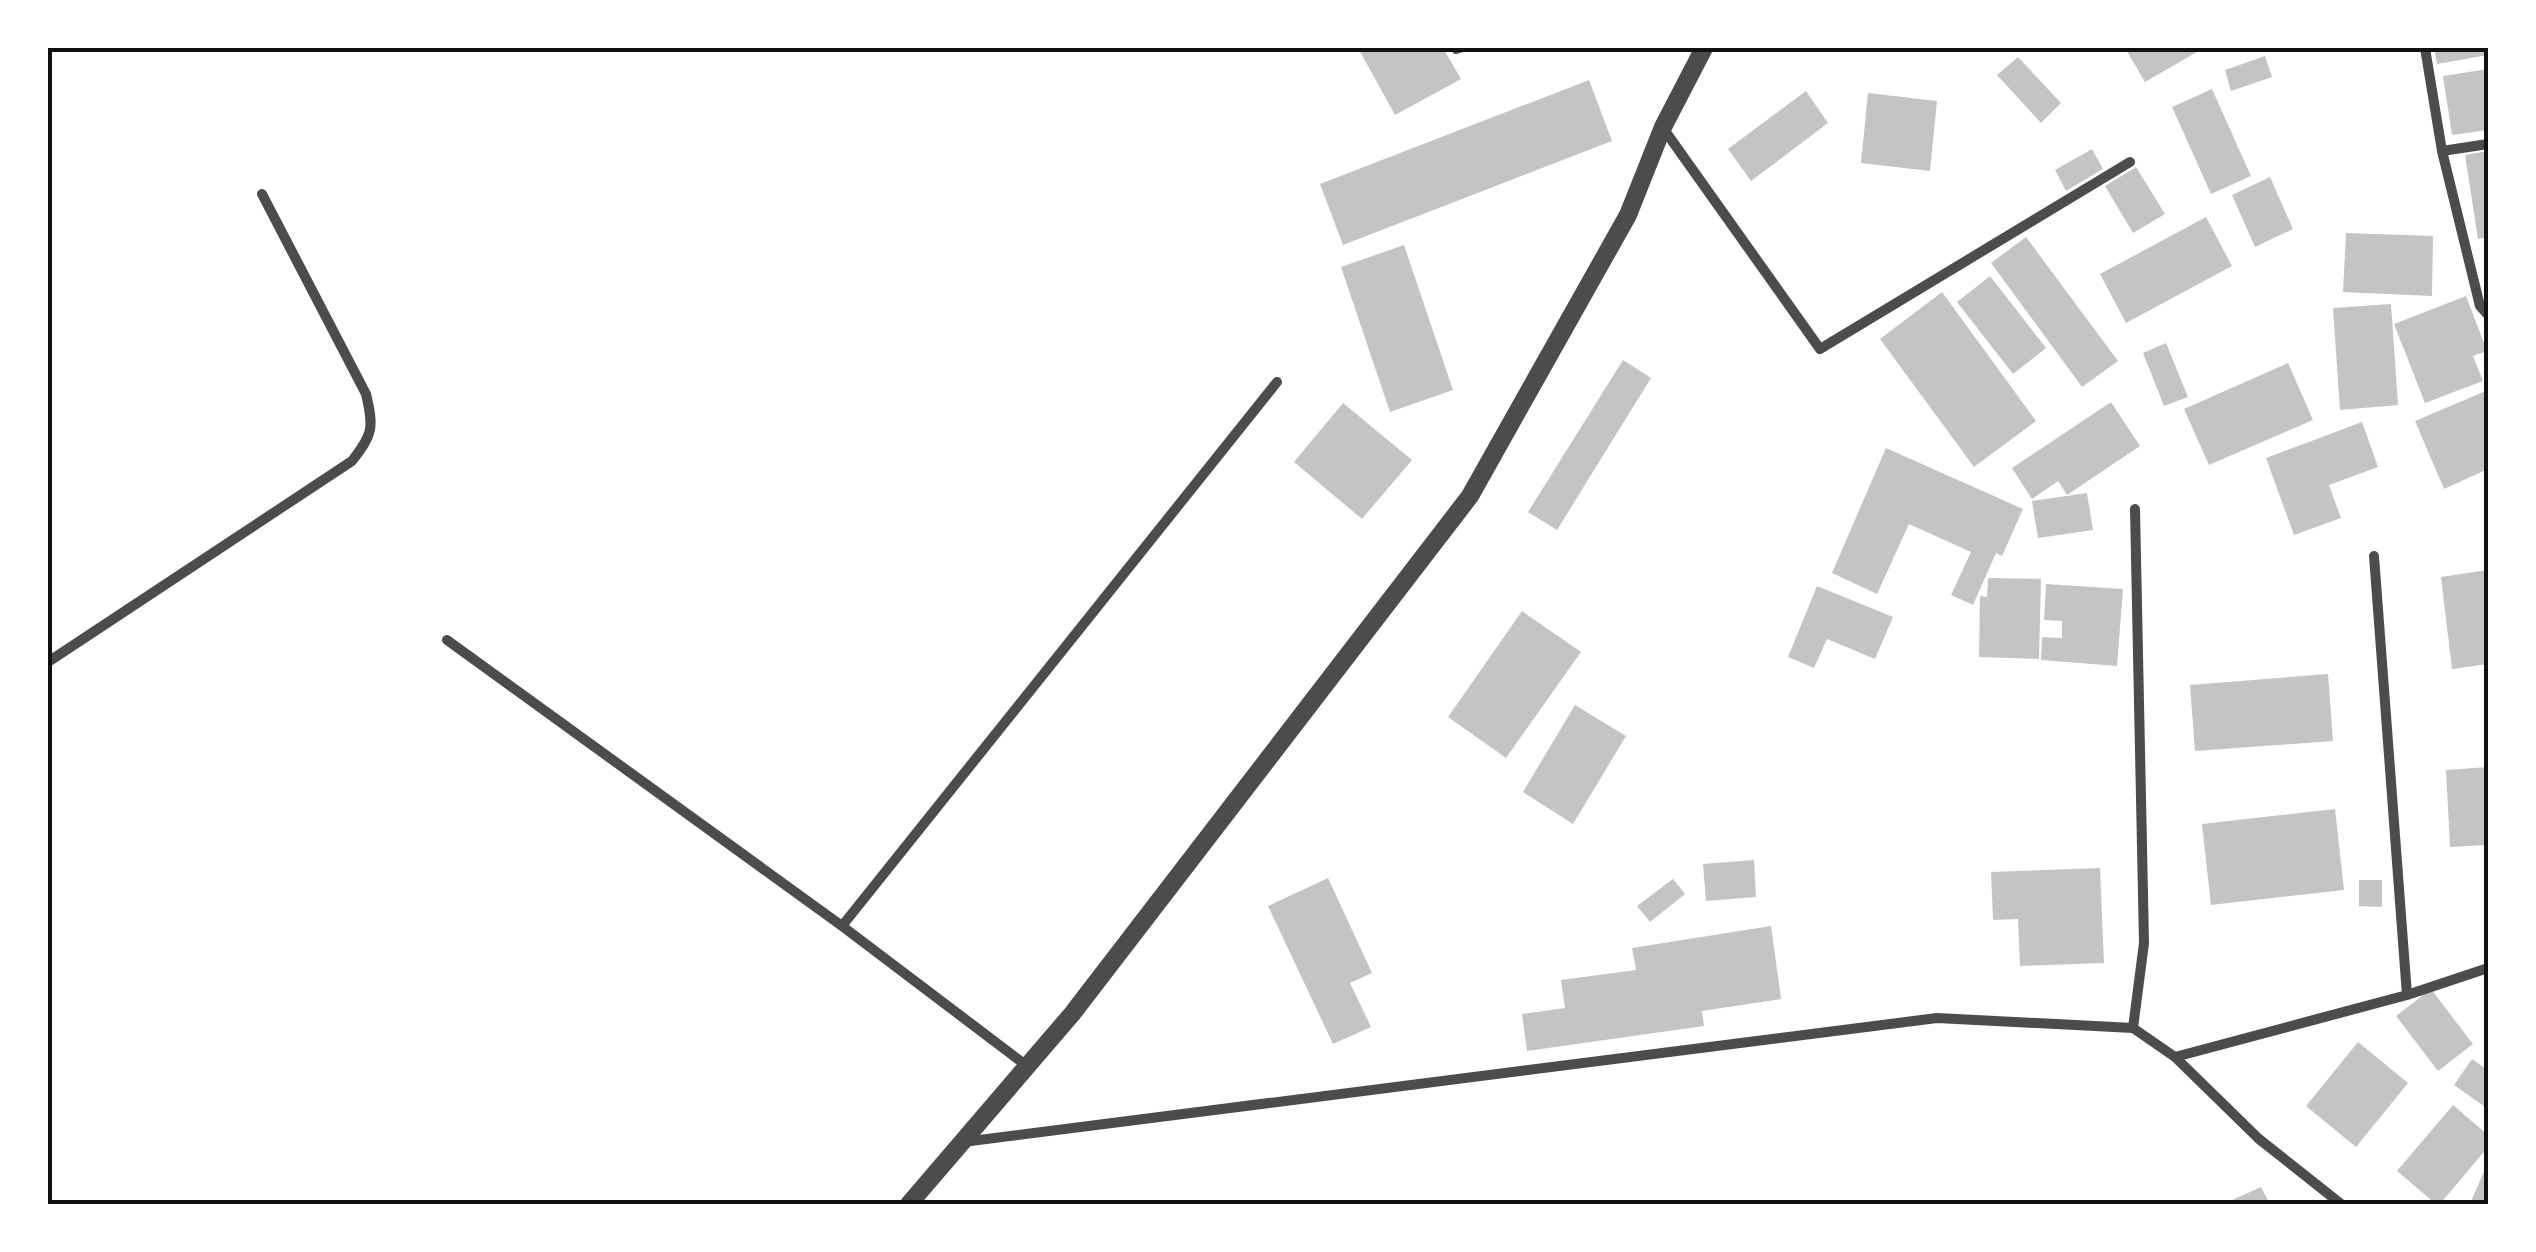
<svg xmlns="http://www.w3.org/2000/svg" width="2536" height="1252" font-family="'PT Serif',serif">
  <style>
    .building { fill: #c4c4c4 }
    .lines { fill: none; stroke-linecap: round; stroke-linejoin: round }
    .service { stroke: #4c4c4c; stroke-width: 8 }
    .minor { stroke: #4c4c4c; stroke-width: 10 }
    .tertiary { stroke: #4c4c4c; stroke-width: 18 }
    .neatline { fill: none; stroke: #111; stroke-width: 4 }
  </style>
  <rect width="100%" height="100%" fill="#fff"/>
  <path class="building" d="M1358,48H1443L1461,79L1395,115Z
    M2125,48H2204L2145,82Z
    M2434,48H2488V55L2437,64Z
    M2265,56L2272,77L2231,91L2225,70Z
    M2018,57L2061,103L2041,123L1997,75Z
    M2488,69V130L2452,135L2443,76Z
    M1589,80L1612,141L1343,245L1320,184Z
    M2212,89L2251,176L2211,194L2172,107Z
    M1806,91L1828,123L1751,181L1728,149Z
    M1868,93L1937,101L1930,171L1861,163Z
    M2092,149L2103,169L2066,191L2055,170Z
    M2488,151V237L2478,239L2465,155Z
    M2136,167L2165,214L2133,233L2105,186Z
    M2270,177L2293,229L2255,247L2232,195Z
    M2206,217L2232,266L2126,323L2100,274Z
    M2346,233L2433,236L2432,296L2343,292Z
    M2026,237L2118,361L2082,387L1991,263Z
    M1404,245L1453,390L1390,412L1341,267Z
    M1990,276L2046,348L2013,374L1957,302Z
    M1942,292L2036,421L1974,467L1880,339Z
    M2466,296L2487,351L2473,356L2483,381L2425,403L2394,324Z
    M2391,304L2398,405L2340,410L2333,308Z
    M2166,343L2188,397L2164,406L2143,353Z
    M1623,360L1651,378L1557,530L1528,512Z
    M2288,363L2313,420L2209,465L2184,409Z
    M2488,390V469L2444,489L2415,421Z
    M2111,402L2140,446L2067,495L2058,481L2032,499L2012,468Z
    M1343,403L1412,460L1362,519L1294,462Z
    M2362,422L2378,467L2329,485L2341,518L2294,535L2266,458Z
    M1886,448L2023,509L2002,556L1996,553L1973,605L1951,595L1971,552L1909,524L1877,594L1832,573Z
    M2087,493L2093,530L2038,538L2032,501Z
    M2488,570V664L2452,669L2441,577Z
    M1988,578L2041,579L2039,659L1979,657L1980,596L1987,597Z
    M2046,584L2123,589L2117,666L2041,660L2042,637L2062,638V621L2044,620Z
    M1817,586L1893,617L1875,659L1827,639L1814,668L1788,657Z
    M1522,611L1581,652L1506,758L1448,717Z
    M2328,674L2333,741L2195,751L2190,685Z
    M1575,705L1626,736L1573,824L1523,792Z
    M2488,767V845L2450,847L2446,770Z
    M2335,809L2344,890L2211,905L2202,824Z
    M1754,860L1756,897L1706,901L1703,864Z
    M2100,868L2104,963L2020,966L2018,919L1993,920L1991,872Z
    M1328,878L1372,973L1350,983L1371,1027L1333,1044L1268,906Z
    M1673,879L1685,894L1650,922L1637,906Z
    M2359,880H2382V907L2359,906Z
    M1771,926L1781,999L1702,1011L1704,1026L1527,1051L1522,1014L1565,1008L1561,980L1636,970L1632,948Z
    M2431,989L2473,1044L2438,1071L2396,1016Z
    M2358,1042L2408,1083L2356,1147L2306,1106Z
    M2472,1059L2488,1070V1109L2454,1085Z
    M2453,1105L2488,1135V1147L2440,1204H2436L2397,1171Z
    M2488,1162V1204H2470Z
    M2261,1187L2270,1204H2223Z"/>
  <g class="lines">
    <path class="service" d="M1456,50L1463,48"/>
    <path class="minor" d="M2425,48L2442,151L2480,306L2488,315
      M1663,128L1820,349L2130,162
      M2442,151L2488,144
      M2374,556L2407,995
      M447,640L842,926L1027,1066
      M48,662L352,461C373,434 374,428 366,394L262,194
      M842,926L1277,382
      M2133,1028L2144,943L2135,509
      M2175,1057L2407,995L2488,968
      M963,1142L1937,1018L2133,1028L2175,1057L2259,1139L2341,1204"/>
    <path class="tertiary" d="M909,1204L1072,1014L1470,496L1628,215L1663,127L1704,48"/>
  </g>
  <rect width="2536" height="1252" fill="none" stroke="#ffffff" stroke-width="100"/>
  <rect x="50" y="50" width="2436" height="1152" class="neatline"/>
</svg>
